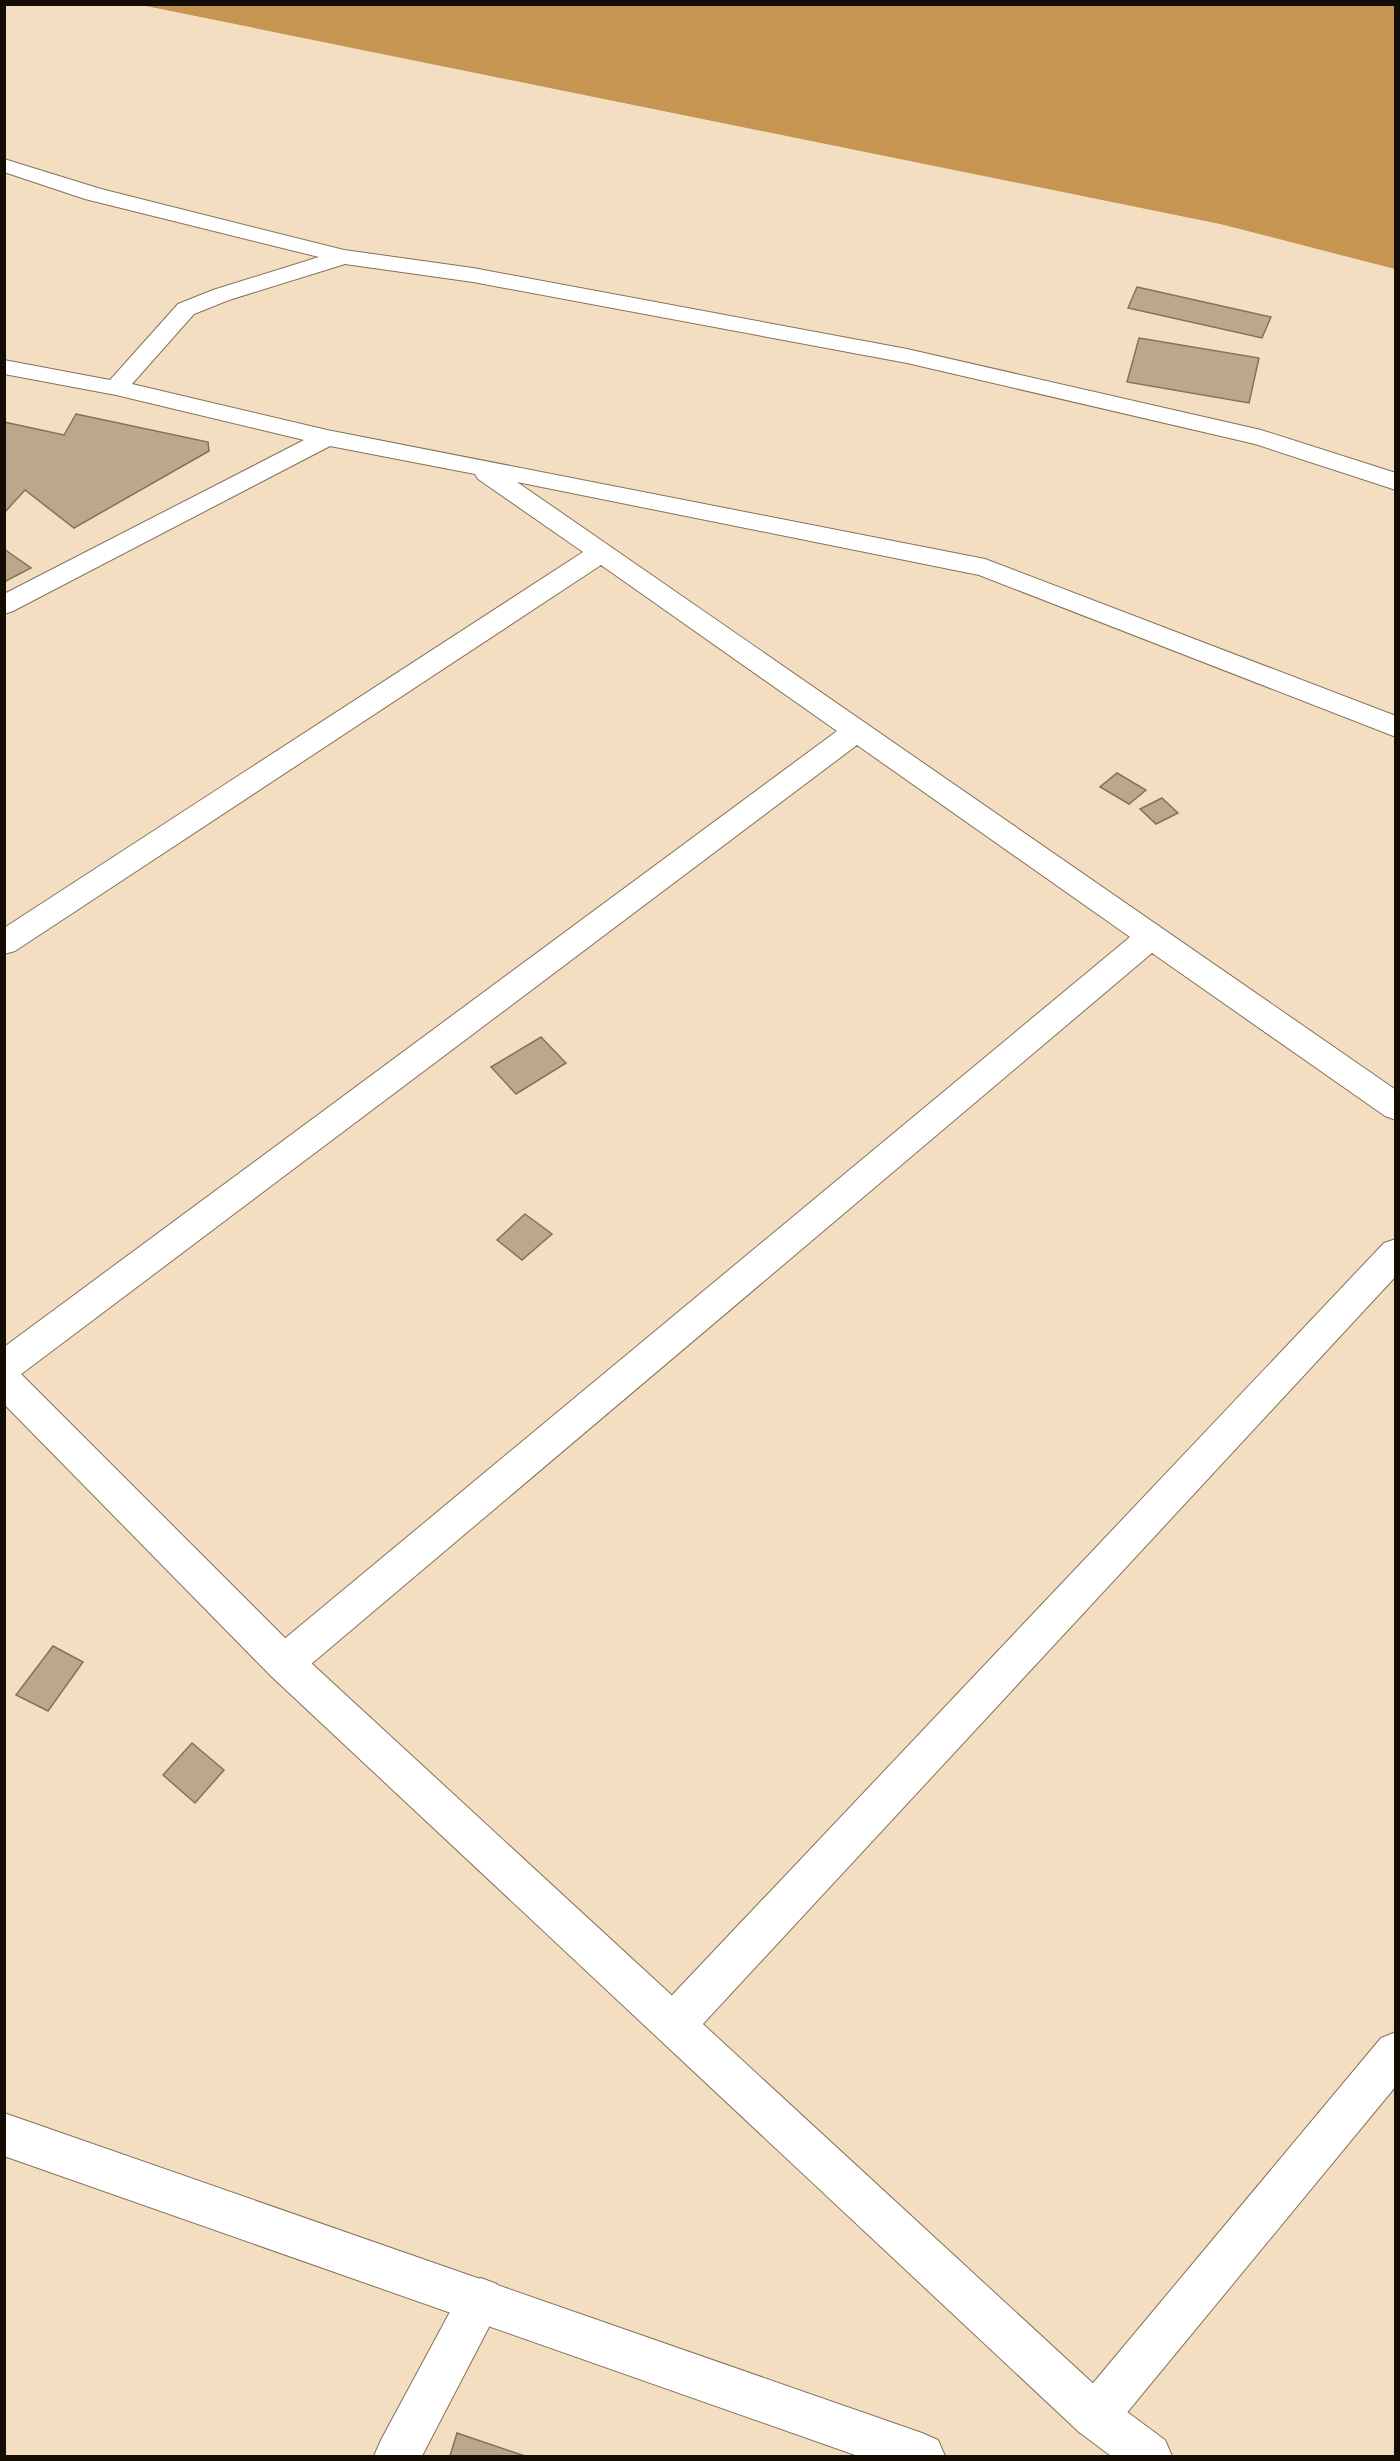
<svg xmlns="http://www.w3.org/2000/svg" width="1400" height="2461" font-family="'Source Sans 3',sans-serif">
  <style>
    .water { fill: #c69551 }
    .building { fill: #bca78d; stroke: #857158; stroke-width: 1.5 }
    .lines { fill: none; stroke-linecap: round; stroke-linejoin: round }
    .minor-casing { stroke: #857259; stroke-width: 2 }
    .major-casing { stroke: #857259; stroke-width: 2 }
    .minor { fill: #fff; fill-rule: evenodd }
    .major { fill: #fff; fill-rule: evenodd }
  </style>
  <rect width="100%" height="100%" fill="#f4dec2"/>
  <path class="water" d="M141,5H1395V269L1220,224Z"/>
  <path class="building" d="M1137,287L1271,317L1262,338L1128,308Z
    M1139,338L1259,358L1249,403L1127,382Z
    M76,414L208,442L209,451L74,528L25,490L4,513V422L64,435Z
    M4,549L31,568L4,582Z
    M1117,773L1146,790L1129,804L1100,787Z
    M1162,798L1178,813L1156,824L1140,809Z
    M541,1037L566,1063L516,1094L491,1067Z
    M525,1214L552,1234L522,1260L497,1240Z
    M53,1646L83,1662L48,1711L16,1695Z
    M192,1743L224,1770L195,1803L163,1775Z
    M457,2433L525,2456H450Z"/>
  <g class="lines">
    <defs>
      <path id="minor" d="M4,159L101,189L344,250L473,268L907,349L1261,430L1396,473V490L1255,444L907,363L473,282L345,264L229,300L194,314L132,384L327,430L985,559L1396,716V737L979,575L517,482L1396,1090V1120L1385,1116L1152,953L297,1676L284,1681L271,1676L265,1663L271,1650L1130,937L857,745L16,1378L4,1382V1347L837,731L601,565L15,951L4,954V928L583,552L478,479L475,474L330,446L13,611L4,614V594L304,440L116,395L4,374V360L110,380L178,304L213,290L319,257L85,199L4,172Z
        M1396,1239V1276L689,2039L674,2045L659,2039L653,2024L659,2009L1384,1243Z
        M1396,2032V2086L1111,2432L1095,2439L1079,2432L1072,2416L1079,2400L1381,2038Z
        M481,2278L497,2284L503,2300L422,2456H374L381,2440L465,2284Z"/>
      <path id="major" d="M4,1365L16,1369L297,1650L1111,2400L1165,2440L1172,2456H1111L1079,2432L271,1676L4,1404Z
        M4,2113L922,2433L938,2440L945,2456H858L4,2156Z"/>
    </defs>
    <use href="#minor" class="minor-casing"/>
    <use href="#major" class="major-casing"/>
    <use href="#minor" class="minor"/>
    <use href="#major" class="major"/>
  </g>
  <rect width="1400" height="2461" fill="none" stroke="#140d04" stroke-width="12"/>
</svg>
